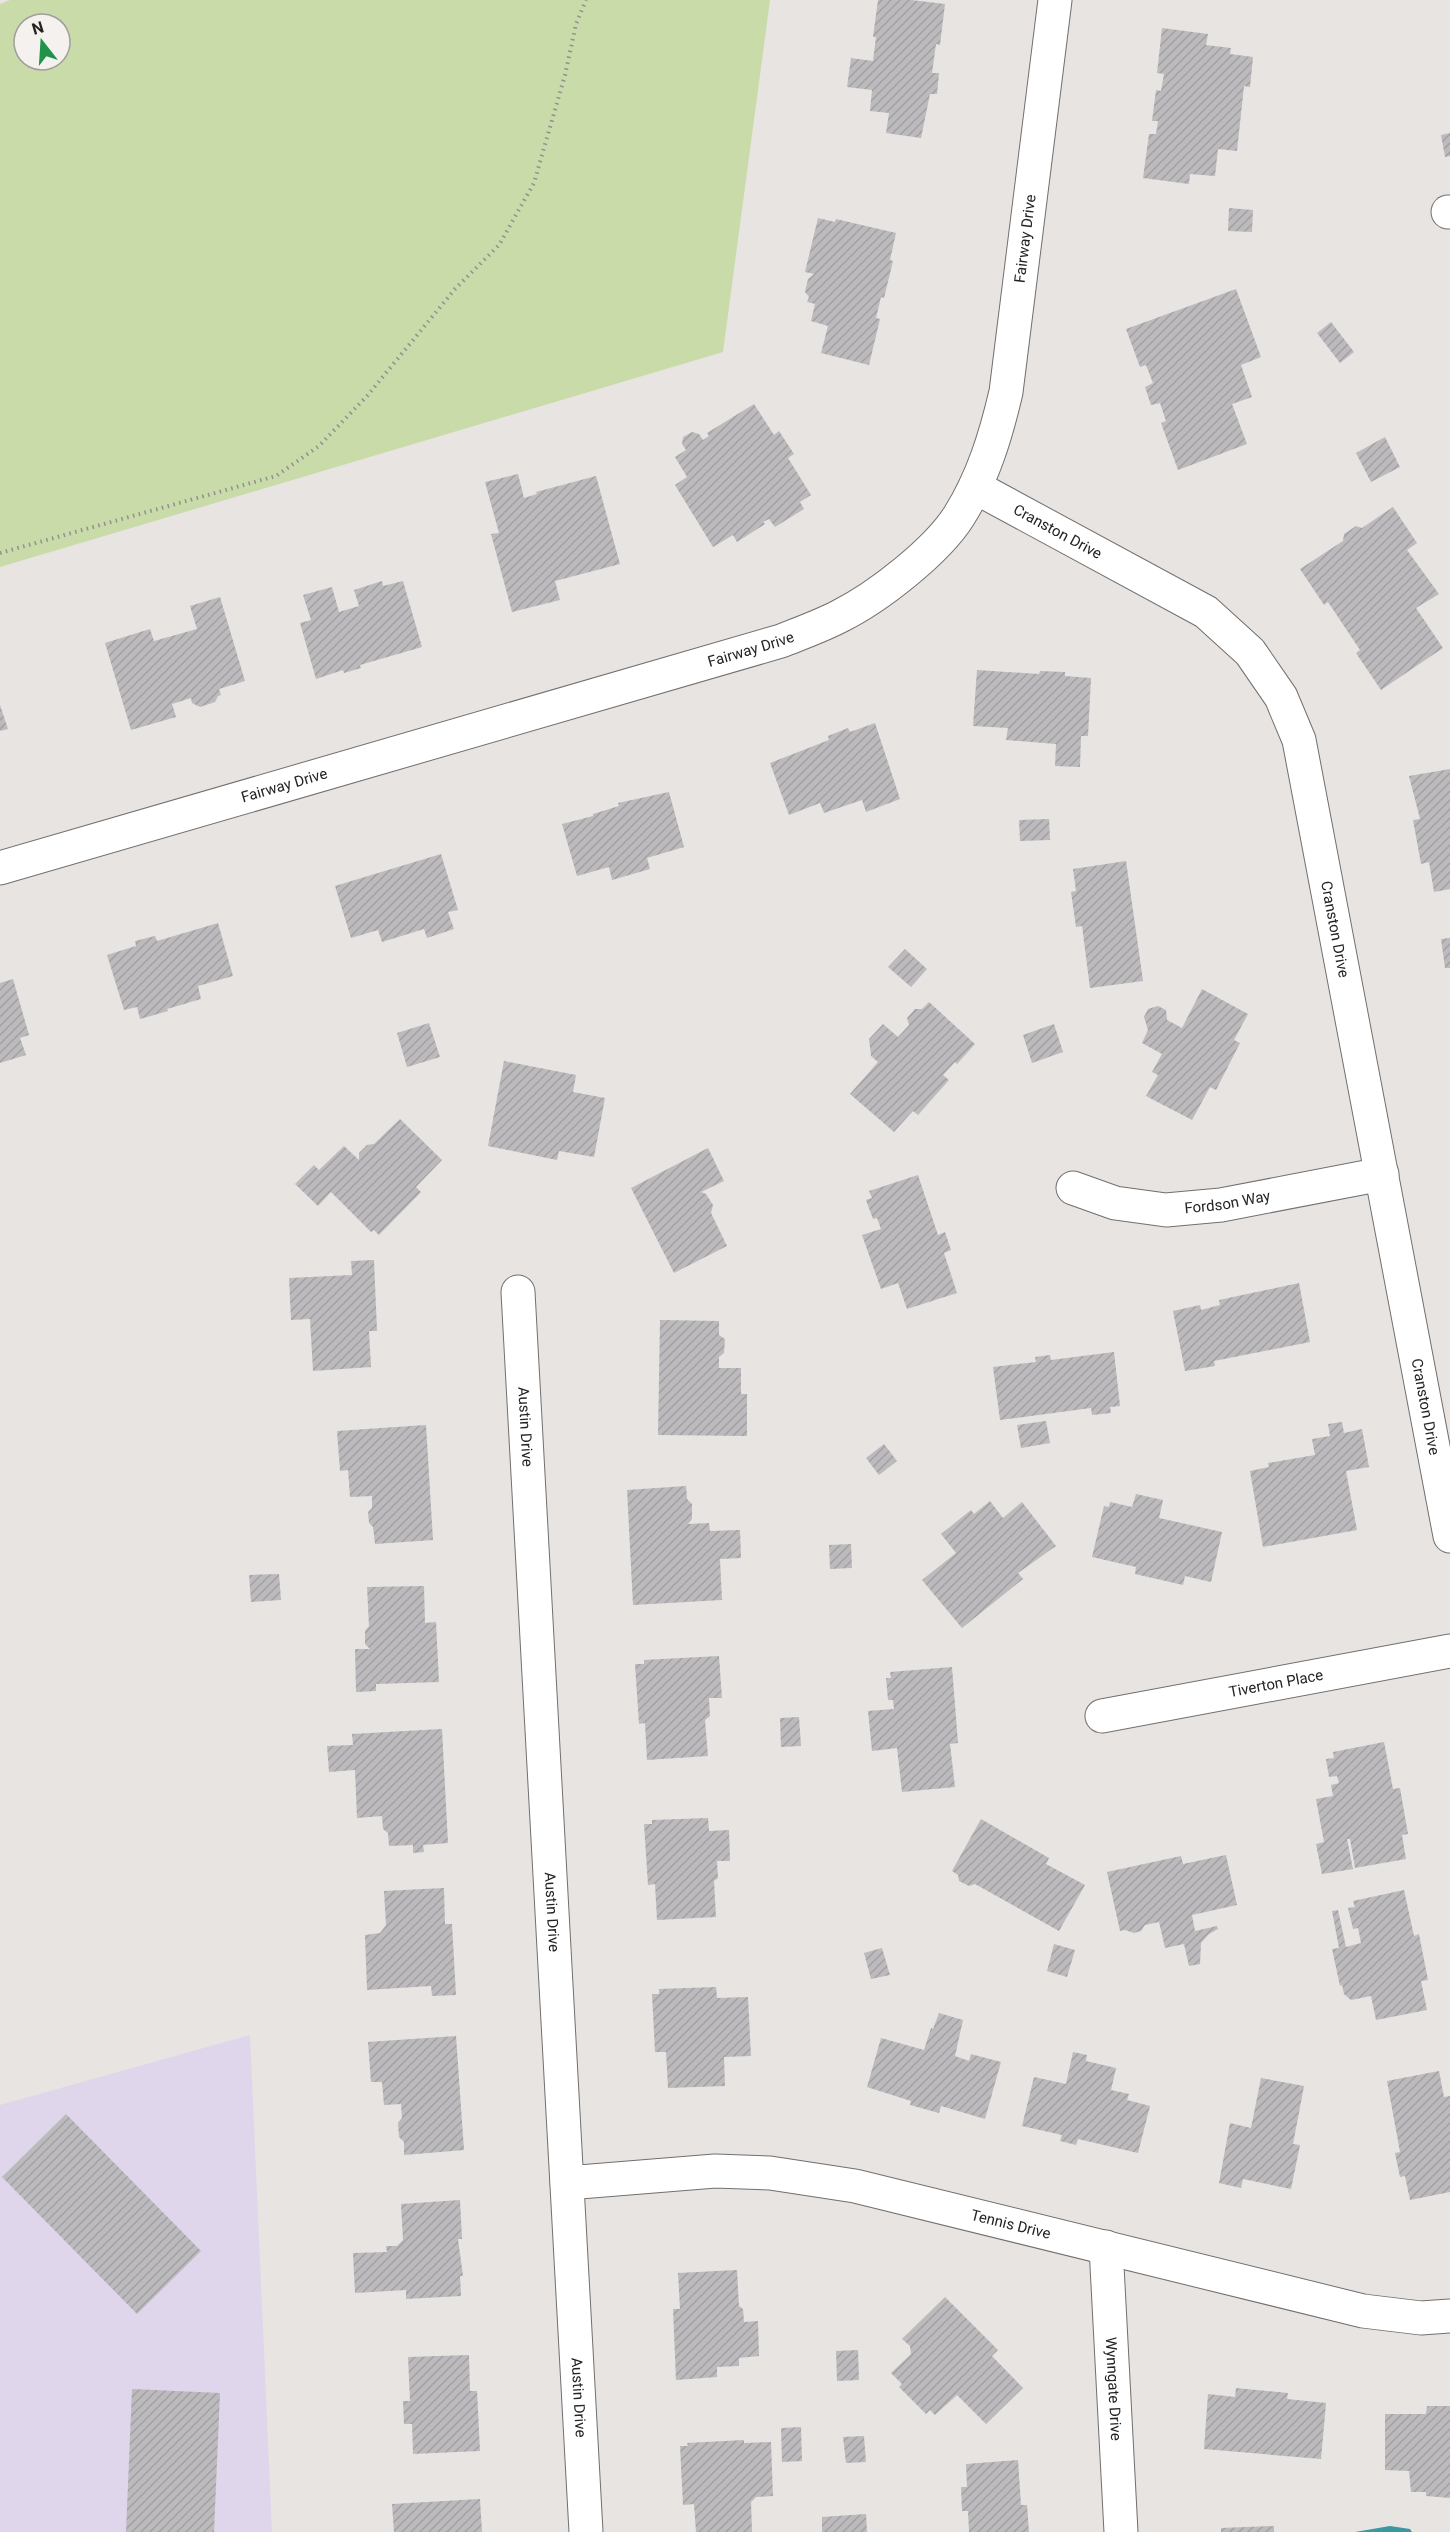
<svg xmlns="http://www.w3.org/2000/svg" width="1450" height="2532" font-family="Roboto,sans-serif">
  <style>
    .commercial { fill: #dfd6eb }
    .grass { fill: #c9dba9; fill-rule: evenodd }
    .water { fill: url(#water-ripples) }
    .building { fill: url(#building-hatch) }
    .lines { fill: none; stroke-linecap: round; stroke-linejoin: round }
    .street-casing { stroke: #726f6d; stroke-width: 35 }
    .path { stroke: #93908f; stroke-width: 4; stroke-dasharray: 1.5 4.5; stroke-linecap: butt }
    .street { stroke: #fff; stroke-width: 33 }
    .labels { text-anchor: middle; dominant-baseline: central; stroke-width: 4.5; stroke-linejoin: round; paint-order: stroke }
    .street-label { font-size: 15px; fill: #252322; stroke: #f4f1ef }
  </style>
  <defs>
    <pattern id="water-ripples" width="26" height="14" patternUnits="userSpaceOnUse" patternTransform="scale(1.5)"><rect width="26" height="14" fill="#3c97a0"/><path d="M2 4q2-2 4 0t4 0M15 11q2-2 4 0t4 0" fill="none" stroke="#327b82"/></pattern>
    <pattern id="building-hatch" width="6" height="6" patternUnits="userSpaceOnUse" patternTransform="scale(1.5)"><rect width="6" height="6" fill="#bcbabd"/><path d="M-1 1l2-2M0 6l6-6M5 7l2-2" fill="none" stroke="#a1a0a2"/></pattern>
  </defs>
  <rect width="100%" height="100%" fill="#e7e4e2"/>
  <path class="commercial" d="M250,2035L272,2532H0V2105Z"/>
  <path class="grass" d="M10,0H770L723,352L0,567V4ZM24,24H60V60H24Z"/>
  <path class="water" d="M1390,2526L1410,2529L1412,2532H1355Z"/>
  <path class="building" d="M878,0H911L945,4L940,45L936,44L932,73H939L937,94H930L921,138L886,133L889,113L870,111L872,90L847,87L851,58L873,61L876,37H873Z
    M1162,28L1208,34L1206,45L1231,48L1230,54L1253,57L1250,87L1244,86L1237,151L1218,149L1215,176L1190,174L1189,184L1143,178L1149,134H1156L1158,121H1152L1156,90L1161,91L1164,74L1157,73Z
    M1450,133V156L1445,157L1441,135Z
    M1229,208L1253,210L1252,232L1228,231Z
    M818,218L835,222L836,219L896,233L890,260L893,261L884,298L881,297L876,318L880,319L869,365L821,353L828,326L811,321L815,304L807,302L809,297L805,292L808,279L814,274L805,272Z
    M1236,289L1261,357L1241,365L1252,397L1232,404L1247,444L1178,470L1161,423L1166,421L1160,403L1151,405L1145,387L1153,383L1146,365L1140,367L1126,329Z
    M1331,322L1354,352L1340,363L1317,333Z
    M754,404L774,435L779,431L794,454L788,458L811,495L800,502L804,509L775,527L769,519L763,522L765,524L737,542L733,535L713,547L675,485L687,477L675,457L686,450L682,444L683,437L692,432L699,434L703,440L709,436L707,433Z
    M1385,437L1400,467L1371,482L1356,453Z
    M518,474L524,498L537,494L536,492L596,476L620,564L555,581L560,600L512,612L491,534L499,533L485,482Z
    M1393,507L1417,543L1407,550L1439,594L1416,608L1443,648L1381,690L1356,653L1360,650L1328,602L1324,605L1300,569L1343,541L1344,534L1356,526L1362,528Z
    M382,581L383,586L403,581L422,647L360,665L361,668L344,673L343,670L316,679L300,623L311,620L303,595L332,587L339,612L359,606L354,590Z
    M220,597L245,681L219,689L221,695L218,696L215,702L200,707L192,703L191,698L172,704L176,717L131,730L105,643L150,629L154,641L197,629L190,606Z
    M977,670L1039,674L1040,671L1065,672V676L1091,678L1088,736H1081L1080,767L1055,766L1056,744L1006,740L1008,728L973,726Z
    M0,705L8,729L0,731Z
    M875,723L900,799L866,812L862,800L824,813L820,803L789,815L770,763L829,740L828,736L848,728L850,732Z
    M1450,769V889L1434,892L1429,862L1421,864L1413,820L1420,819L1409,776Z
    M669,792L684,847L647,858L650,869L612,880L609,867L577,876L562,824L593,816V814L619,806L618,803Z
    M1049,819L1050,840L1020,841L1019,820Z
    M441,854L458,910L448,912L454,929L427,938L424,929L382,942L378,930L351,938L335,886Z
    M1126,861L1143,981L1090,988L1082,926L1076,927L1071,892L1076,891L1073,869Z
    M218,923L233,976L198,986L201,999L167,1009L168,1011L140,1019L137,1007L124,1010L107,955L136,946L135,941L155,936L157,941Z
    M1450,938V968H1445L1441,939Z
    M905,949L927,969L911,987L888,967Z
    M13,979L29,1035L20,1038L26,1055L0,1063V983Z
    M1202,989L1248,1014L1234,1040L1240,1043L1216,1090L1210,1087L1192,1120L1146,1096L1158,1075L1152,1072L1162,1054L1142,1043L1148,1030L1144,1017L1148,1009L1158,1006L1166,1010L1167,1020L1182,1028Z
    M929,1002L975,1044L957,1064L955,1062L943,1075L949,1080L918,1115L913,1111L894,1132L850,1094L878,1062L871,1056L869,1039L883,1024L898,1037L909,1025L907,1018L915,1009H922Z
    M429,1023L440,1057L407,1067L397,1033Z
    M1054,1024L1063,1052L1032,1063L1023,1035Z
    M504,1061L576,1075L573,1092L605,1098L594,1157L559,1151L557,1160L488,1146Z
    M400,1119L442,1160L416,1187L421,1192L379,1235L374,1230L371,1232L331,1192L318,1206L295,1184L314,1165L319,1170L344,1146L359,1160V1153L367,1145L374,1144Z
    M708,1148L724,1181L701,1192L706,1194L713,1205L711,1213L727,1246L674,1273L631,1188Z
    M918,1175L938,1235L945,1232L951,1250L944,1253L957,1293L907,1309L898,1283L881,1289L862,1235L881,1229L877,1218L873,1219L866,1200L872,1198L869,1191Z
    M374,1260L377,1331H369L371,1367L313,1371L310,1319L291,1320L289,1278L352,1275L351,1261Z
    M1299,1283L1310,1342L1214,1361L1215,1366L1185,1371L1173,1311L1200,1305L1201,1310L1220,1305L1219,1300Z
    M660,1320L719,1321V1335L725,1339L724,1353L719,1357V1368H741V1394H747V1436L658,1435Z
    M1114,1352L1120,1406L1110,1407L1111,1413L1092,1415L1091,1408L1000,1420L993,1367L1036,1362L1035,1357L1050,1355L1051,1360Z
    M1046,1421L1050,1443L1021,1448L1017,1425Z
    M1342,1422L1344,1433L1362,1429L1369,1467L1346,1471L1357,1530L1263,1547L1250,1471L1269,1467L1268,1463L1315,1455L1312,1439L1330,1436L1328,1424Z
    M426,1425L433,1540L375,1544L373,1527L369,1523L368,1512L372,1508V1496L350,1497L348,1470L340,1471L337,1431Z
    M884,1444L897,1461L879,1475L866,1458Z
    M686,1486L687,1499L692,1504V1519L688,1524L709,1523L710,1531L740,1530L741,1558L720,1559L722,1600L633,1605L627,1490Z
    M1136,1494L1163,1500L1159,1518L1222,1532L1211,1582L1185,1576L1183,1585L1135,1574L1136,1567L1092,1557L1104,1506L1109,1507L1110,1502L1132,1507Z
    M990,1501L1003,1518L1022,1502L1056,1546L1018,1573L1023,1579L962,1628L922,1580L956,1553L941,1534L971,1510L974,1514Z
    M851,1544L852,1568L830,1569L829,1545Z
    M279,1574L281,1600L251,1602L249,1575Z
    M424,1586L425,1623L436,1622L439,1682L376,1684V1691L356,1692L355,1649H370L365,1644V1631L369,1626L367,1587Z
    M719,1656L722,1698H709L710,1716L705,1720L708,1756L647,1760L645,1723L639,1724L635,1664H644V1660Z
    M952,1667L958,1743L950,1744L955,1787L902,1792L897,1748L872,1751L868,1711L894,1709L893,1700H888L886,1678H891L890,1672Z
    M799,1717L801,1746L781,1747L780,1718Z
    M442,1729L448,1843L423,1845L424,1852L413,1853V1845L389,1846L388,1833L383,1829L382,1816L357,1818L355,1770L329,1772L327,1746L353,1745L352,1734Z
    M1384,1742L1393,1789L1400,1788L1408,1834L1402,1835L1406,1859L1355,1868L1350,1839H1347L1353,1869L1322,1874L1316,1844L1324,1842L1316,1799L1333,1796L1331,1785L1339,1783L1337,1776L1329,1777L1326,1759L1334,1758L1333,1752Z
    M708,1818L709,1831L729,1830L730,1861H717L718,1878L714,1881L716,1917L657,1920L655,1884L648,1885L644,1824H652V1820Z
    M981,1819L1049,1858L1046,1864L1085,1885L1059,1931L975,1884L969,1886L959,1881L958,1875L952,1871Z
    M1226,1855L1237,1905L1192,1915L1195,1931L1217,1926L1218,1929L1209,1934L1201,1943L1200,1964L1189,1966L1184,1944L1165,1948L1159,1922L1145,1925L1141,1931L1134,1933L1125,1930L1120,1931L1107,1872L1181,1856L1183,1864Z
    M444,1888L445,1924H452L456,1995L432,1996L431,1986L367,1990L365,1935L380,1933L386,1925L384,1891Z
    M1404,1890L1414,1936L1419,1934L1428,1980L1421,1981L1427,2010L1376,2020L1371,1996L1351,2000L1344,1994L1342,1985L1340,1986L1332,1949L1339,1948L1332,1911L1338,1910L1346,1947L1361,1943L1358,1928L1353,1929L1348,1908L1355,1907L1353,1901Z
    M1054,1944L1075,1950L1067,1977L1047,1971Z
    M882,1948L890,1975L871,1979L864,1953Z
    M716,1987L717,1998L748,1997L751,2056L724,2057L725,2086L668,2088L666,2052H655L652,1994H659V1989Z
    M939,2013L963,2020L955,2056L969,2061L971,2054L1001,2062L985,2119L941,2106L939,2113L910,2105L911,2101L867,2087L881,2038L924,2050L931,2028L933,2029Z
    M456,2036L464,2150L404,2155V2142L399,2137L398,2123L402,2118L401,2104L384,2105L382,2082H371L368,2042Z
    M1073,2052L1087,2055L1086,2061L1116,2068L1111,2090L1129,2094L1127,2100L1150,2106L1138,2153L1078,2139L1076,2145L1060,2141L1062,2135L1022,2126L1034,2077L1066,2084Z
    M1439,2071L1444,2097L1450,2096V2192L1410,2200L1405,2176L1400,2177L1395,2153L1400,2152L1387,2081Z
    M1261,2078L1304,2086L1293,2144L1300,2145L1291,2189L1243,2179L1241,2188L1219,2183L1230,2123L1251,2128Z
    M66,2114L201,2251L137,2314L2,2177Z
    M460,2200L462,2239H458L463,2276H460L461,2296L406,2299V2290L355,2293L353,2253L387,2252L386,2246H397L403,2240L401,2204Z
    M737,2270L739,2306L743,2309L744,2322L758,2321L759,2356L739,2358V2366L717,2367V2377L676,2380L673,2309H680L678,2273Z
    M945,2297L998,2350L992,2356L1023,2388L986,2424L957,2395L935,2415L930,2410L926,2414L899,2387L902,2384L891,2373L911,2354L910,2346L902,2339Z
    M858,2350L859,2380L837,2381L836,2351Z
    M469,2355L470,2391H477L480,2451L413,2454L412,2424H404L403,2401H410L408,2357Z
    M1236,2388L1288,2393L1287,2399L1326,2403L1321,2459L1204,2449L1208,2394L1235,2397Z
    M132,2389L220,2393L214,2532H126Z
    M1427,2406H1450V2498L1426,2496V2492H1411L1409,2471L1385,2470V2414H1426Z
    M801,2427L802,2461L782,2462L781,2428Z
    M864,2436L866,2462L846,2463L843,2437Z
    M744,2440V2443L771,2442L773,2496L756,2497L751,2502L752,2532H696L694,2504L683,2505L680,2446H688L687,2443Z
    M1018,2460L1021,2505H1027L1029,2532H969L968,2511H962L961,2487H967L966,2464Z
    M480,2499L482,2532H394L392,2504Z
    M866,2514L867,2532H822V2517Z
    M1274,2526V2532H1221V2528Z"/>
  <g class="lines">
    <defs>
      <g id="street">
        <path d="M1448,212H1450"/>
        <path id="s1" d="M975,487L1206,612L1250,652L1281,697L1299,740L1450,1536"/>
        <path id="s2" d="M0,868L781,641C801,633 821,626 840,616C878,597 937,551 959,516C983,478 996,435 1006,392L1055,0"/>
        <path id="s3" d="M1073,1188L1115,1203L1166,1210L1221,1205L1382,1174"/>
        <path id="s4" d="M518,1292L586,2532"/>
        <path id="s5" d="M1102,1716L1450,1651"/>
        <path id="s6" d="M567,2183L715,2171L770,2173L855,2186L1363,2311L1421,2318L1450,2316"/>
        <path id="s7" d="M1106,2247L1121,2532"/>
      </g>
    </defs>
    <use href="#street" class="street-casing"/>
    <path class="path" d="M0,553L276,476L319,446L367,396L455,289L499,245L534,183L565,75L576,24L586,0"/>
    <use href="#street" class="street"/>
  </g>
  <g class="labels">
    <g class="street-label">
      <text stroke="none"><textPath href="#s2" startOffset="1322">Fairway Drive</textPath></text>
      <text stroke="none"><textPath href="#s1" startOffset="94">Cranston Drive</textPath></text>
      <text stroke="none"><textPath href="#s2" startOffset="782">Fairway Drive</textPath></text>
      <text stroke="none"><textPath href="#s2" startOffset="296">Fairway Drive</textPath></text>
      <text stroke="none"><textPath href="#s1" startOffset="616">Cranston Drive</textPath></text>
      <text stroke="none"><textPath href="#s3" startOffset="158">Fordson Way</textPath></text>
      <text stroke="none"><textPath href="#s1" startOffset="1102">Cranston Drive</textPath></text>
      <text stroke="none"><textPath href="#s4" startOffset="135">Austin Drive</textPath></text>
      <text stroke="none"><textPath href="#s5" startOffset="177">Tiverton Place</textPath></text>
      <text stroke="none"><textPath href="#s4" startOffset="621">Austin Drive</textPath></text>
      <text stroke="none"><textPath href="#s6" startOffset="450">Tennis Drive</textPath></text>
      <text stroke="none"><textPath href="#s7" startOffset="142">Wynngate Drive</textPath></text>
      <text stroke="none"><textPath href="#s4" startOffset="1107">Austin Drive</textPath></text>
    </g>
  </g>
  <g transform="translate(42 42) rotate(343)"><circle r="28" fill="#f4f1ef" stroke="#a19f9d" stroke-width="1.5"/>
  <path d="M0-4.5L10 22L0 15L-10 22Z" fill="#21924b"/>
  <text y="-9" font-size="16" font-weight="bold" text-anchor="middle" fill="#252322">N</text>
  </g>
</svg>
